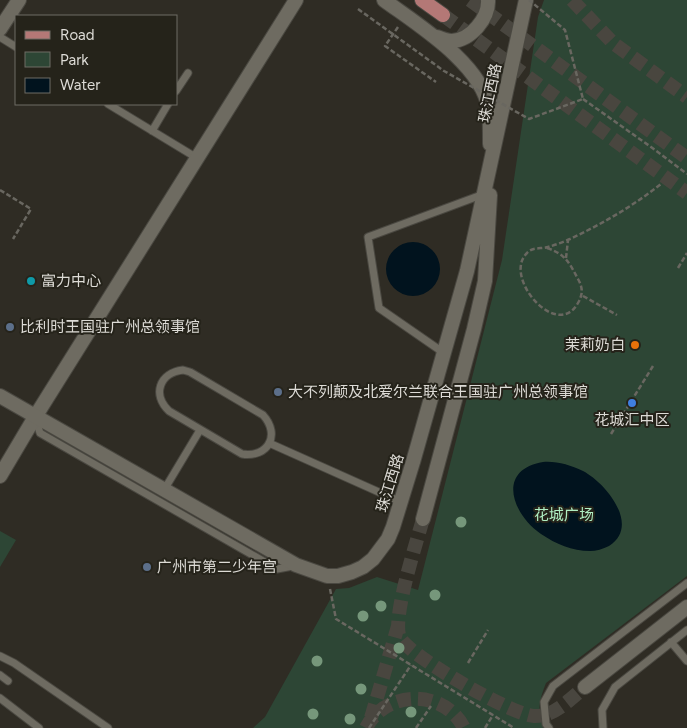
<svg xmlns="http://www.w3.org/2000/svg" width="687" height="728" font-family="Figtree,'Noto Sans SC',sans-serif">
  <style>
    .green { fill: #2d4635 }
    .water { fill: #01131e }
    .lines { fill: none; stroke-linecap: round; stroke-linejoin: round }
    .secondary-tunnel { stroke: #49463f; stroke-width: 14; stroke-dasharray: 14 7; stroke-linecap: butt }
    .primary-tunnel { stroke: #49463f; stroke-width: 14; stroke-dasharray: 14 7; stroke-linecap: butt }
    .service-casing { stroke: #4a4841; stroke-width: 9 }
    .minor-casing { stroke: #4a4841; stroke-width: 16 }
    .secondary-casing { stroke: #4a4841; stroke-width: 16 }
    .primary-casing { stroke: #4a4841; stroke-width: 16 }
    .path { stroke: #696760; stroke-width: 2.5; stroke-dasharray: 5 2.5; stroke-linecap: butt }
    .service { stroke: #6e6b61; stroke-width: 7 }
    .minor { stroke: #6e6b61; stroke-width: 14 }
    .secondary { stroke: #6e6b61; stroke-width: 14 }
    .primary { stroke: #b47876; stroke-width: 14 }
    .path-bridge { stroke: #696760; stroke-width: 2.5; stroke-dasharray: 5 2.5; stroke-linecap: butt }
    .tree { fill: #76977b }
    .culture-dot { fill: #0f9aa8; stroke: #25231a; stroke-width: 2 }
    .service-dot { fill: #5c6f8a; stroke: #25231a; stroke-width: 2 }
    .food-dot { fill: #e8710a; stroke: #25231a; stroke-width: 2 }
    .shop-dot { fill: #3f7fe0; stroke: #25231a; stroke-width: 2 }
    .labels { text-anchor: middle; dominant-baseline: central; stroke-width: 4; stroke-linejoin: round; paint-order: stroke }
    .street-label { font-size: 15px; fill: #dddbd6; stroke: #25231a }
    .poi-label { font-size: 15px; fill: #dddbd6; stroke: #25231a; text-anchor: start }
    .park-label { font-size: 15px; fill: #b0efc3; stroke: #25231a }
  </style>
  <rect width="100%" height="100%" fill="#2f2c24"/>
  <path class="green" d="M544,0H687V576L546,683C540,698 535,714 546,728H253L265,717L336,589L349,588L377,577L418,590L502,260L538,17Z
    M0,531L16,540L0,567Z"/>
  <path class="water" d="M386 269a27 27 0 1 1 54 0a27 27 0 1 1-54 0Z
    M543,462C557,461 570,465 583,471C606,483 641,526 609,546C603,549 596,551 590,551C572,551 556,544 541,534C512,514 496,470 543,462Z"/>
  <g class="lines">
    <path class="secondary-tunnel" d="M572,0L613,43L687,97
      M423,519C417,541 391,620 400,638C411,657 512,715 534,716C554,717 570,699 585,687
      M371,718L398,626
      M366,728C385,690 444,688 464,728"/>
    <path class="primary-tunnel" d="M470,0L687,158
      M443,15L687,193"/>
    <defs>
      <path id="service" d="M0,37L16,47
        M176,91L188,73
        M108,104L197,158
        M152,131L168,104
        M444,353L379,308L368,237L484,194
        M183,370L190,372L263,415C281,435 268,458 242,454L169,411C152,395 159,373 183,370Z
        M35,417L40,433L277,569L293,566
        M269,443L401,502
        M164,490L200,430
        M671,642L687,661
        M0,656L14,663L108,728
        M0,675L8,681
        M0,698L39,728
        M549,728L546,724L544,702L553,686L687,583
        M603,728L602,710L615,687L687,630"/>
      <path id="minor" d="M0,476L35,417L296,0"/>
      <path id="secondary" d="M384,0C418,25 482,64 489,109C490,120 490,132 490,144
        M0,29L19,0
        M437,37C442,39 447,41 452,41C471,40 489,18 488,0
        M0,396L296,565L327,576H338L352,572L363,567L373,559L388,539L393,527L413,462L467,271L526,0
        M423,519L474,329L485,281L490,195
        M585,687L687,607"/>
      <path id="primary" d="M422,0L443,15"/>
    </defs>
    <use href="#service" class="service-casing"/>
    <use href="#minor" class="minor-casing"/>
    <use href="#secondary" class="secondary-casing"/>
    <use href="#primary" class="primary-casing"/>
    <path class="path" d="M398,27L385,46L436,82
      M583,99L651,147L687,174
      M0,190L31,209L13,239
      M547,248C565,254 569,262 578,279C583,288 583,294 578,303C557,341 502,277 527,253C532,247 541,249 548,247C555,245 563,242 570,239C602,224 633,206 661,184
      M566,258L568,240
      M678,268L687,253
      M583,296L617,315
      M611,434L653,366
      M330,589L336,619L514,728
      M468,663L488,630
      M369,728L411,665
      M416,728L431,706
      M485,728L493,715"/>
    <use href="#service" class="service"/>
    <use href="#minor" class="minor"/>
    <use href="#secondary" class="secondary"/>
    <use href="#primary" class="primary"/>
    <path class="path-bridge" d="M358,9L444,71L529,119L583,99L565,30L529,0"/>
  </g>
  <g class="tree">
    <circle cx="461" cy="522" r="5.5"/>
    <circle cx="435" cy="595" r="5.5"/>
    <circle cx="381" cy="606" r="5.5"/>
    <circle cx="363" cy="616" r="5.5"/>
    <circle cx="399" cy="648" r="5.5"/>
    <circle cx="317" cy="661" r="5.5"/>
    <circle cx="361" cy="689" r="5.5"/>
    <circle cx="411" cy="712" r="5.5"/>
    <circle cx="313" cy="714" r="5.5"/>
    <circle cx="350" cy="719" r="5.5"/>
  </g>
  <circle class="culture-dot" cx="31" cy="281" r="5"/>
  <g class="service-dot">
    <circle cx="10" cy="327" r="5"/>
    <circle cx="278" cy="392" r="5"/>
    <circle cx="147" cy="567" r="5"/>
  </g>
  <circle class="food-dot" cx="635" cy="345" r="5"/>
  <circle class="shop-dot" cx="632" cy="403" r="5"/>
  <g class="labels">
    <g class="street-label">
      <text transform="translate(490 93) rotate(-78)">珠江西路</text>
      <text transform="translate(390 483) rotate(-73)">珠江西路</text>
    </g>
    <g class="poi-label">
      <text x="41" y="281">富力中心</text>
      <text x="20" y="327">比利时王国驻广州总领事馆</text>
      <text x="625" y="345" text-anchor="end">茉莉奶白</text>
      <text x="288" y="392">大不列颠及北爱尔兰联合王国驻广州总领事馆</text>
      <text x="632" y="420" text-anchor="middle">花城汇中区</text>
      <text x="157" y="567">广州市第二少年宫</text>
    </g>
    <g class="park-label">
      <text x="564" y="515">花城广场</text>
    </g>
  </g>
  <rect x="15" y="15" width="162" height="90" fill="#25231a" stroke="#6f6d65"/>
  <rect x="25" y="31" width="25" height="8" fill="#b47876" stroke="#6f6d65"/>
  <text x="60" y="40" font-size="15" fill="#dddbd6">Road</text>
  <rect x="25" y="52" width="25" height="15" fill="#2d4635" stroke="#6f6d65"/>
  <text x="60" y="65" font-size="15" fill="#dddbd6">Park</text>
  <rect x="25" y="78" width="25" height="15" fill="#01131e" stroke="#6f6d65"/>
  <text x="60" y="90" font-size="15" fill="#dddbd6">Water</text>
</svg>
